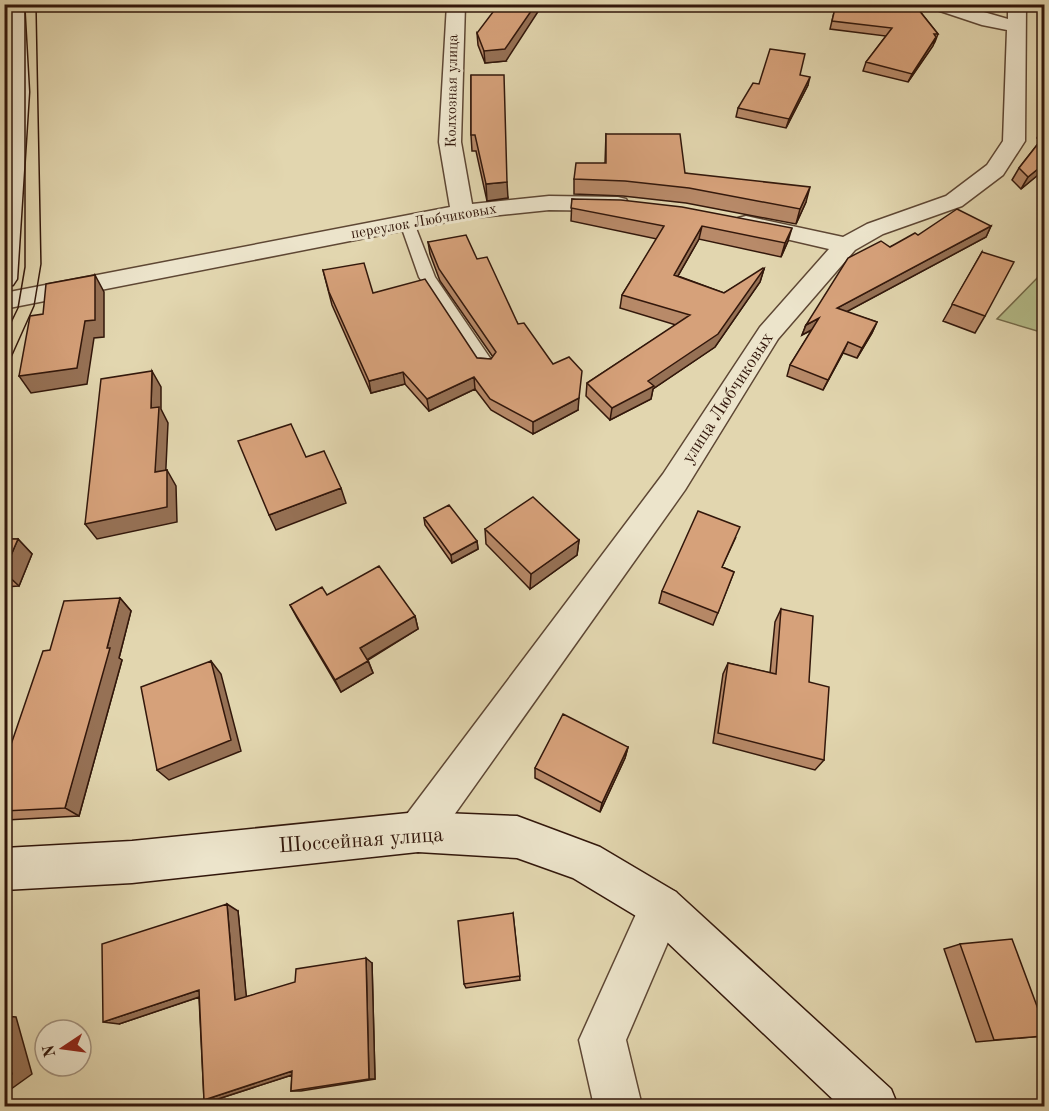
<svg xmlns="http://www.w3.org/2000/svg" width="1049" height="1111" font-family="'Old Standard TT',serif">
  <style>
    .green { fill: #b4bd8a; stroke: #736a4a; stroke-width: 1.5 }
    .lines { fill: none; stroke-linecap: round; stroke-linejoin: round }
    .service-casing { stroke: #5e4734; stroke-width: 3 }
    .minor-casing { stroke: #5e4734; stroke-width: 3 }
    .secondary-casing { stroke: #32170b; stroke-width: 3 }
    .service { fill: #ece4cb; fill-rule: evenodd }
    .minor { fill: #ece4cb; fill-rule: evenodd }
    .secondary { fill: #ece4cb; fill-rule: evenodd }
    .tram { stroke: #32170b; stroke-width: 1.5 }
    .wall { fill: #b88a69; stroke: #32170b; stroke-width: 1.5 }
    .shaded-wall { fill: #967155; stroke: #32170b; stroke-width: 1.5 }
    .building { fill: #d6a17a; stroke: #32170b; stroke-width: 1.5 }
    .labels { text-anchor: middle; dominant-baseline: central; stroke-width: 6; stroke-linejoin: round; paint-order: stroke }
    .far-street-label { font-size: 15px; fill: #32170b; stroke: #ece4cb }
    .street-label { font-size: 18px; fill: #32170b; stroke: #ece4cb }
    .near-street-label { font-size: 21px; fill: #32170b; stroke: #ece4cb }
  </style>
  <rect width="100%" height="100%" fill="#e2d6af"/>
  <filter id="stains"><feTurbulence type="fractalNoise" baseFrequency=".00333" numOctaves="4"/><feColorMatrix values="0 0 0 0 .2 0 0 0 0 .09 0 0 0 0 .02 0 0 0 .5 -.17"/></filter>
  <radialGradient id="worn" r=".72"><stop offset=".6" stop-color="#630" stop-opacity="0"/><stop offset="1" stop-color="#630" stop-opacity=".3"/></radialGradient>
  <path class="green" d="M1044,271V333L997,319Z"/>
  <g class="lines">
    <defs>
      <path id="service" d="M1044,4V10L1017,8L1012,5Z
        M407,219L414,223L435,277L492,361L495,365L492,369H480L419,277L400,223Z"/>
      <path id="minor" d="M447,4H465L461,142L472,204L549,196L618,197L626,199L629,204L626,209L618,211L549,210L462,219L4,309V293L450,207L439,142Z
        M929,4H956L1008,19V4H1026L1025,141L1003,175L962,206L883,234L855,250L778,339L685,490L432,846L418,852L404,846L398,832L404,818L663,474L760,327L829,249L738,228L734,223L738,218L746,216L843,237L867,224L946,196L987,165L1003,141L1007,30L982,25L931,8Z
        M661,885L676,892L683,907L626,1040L642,1106H594L579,1040L646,892Z"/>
      <path id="secondary" d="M6,4H24L29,92L17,279L13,285L4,287V141L9,92Z
        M418,812L517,816L600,847L676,892L891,1089L898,1106H840L646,922L573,878L517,858L418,852L132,883L4,890V848L132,841Z"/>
    </defs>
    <use href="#service" class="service-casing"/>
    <use href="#minor" class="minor-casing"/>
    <use href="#secondary" class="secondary-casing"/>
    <use href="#service" class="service"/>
    <use href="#minor" class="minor"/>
    <use href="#secondary" class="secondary"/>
    <path class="tram" d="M4,337L18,308L25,267V4
      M4,373L34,306L41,264L36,4"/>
  </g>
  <path class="wall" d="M836,4H914L938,34L935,42L908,82L863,71L866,62L886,36L830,29Z
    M477,33L506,61L485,63L478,45Z
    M471,75L508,198L487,201L476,151H472L471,135Z
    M800,75L808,85L786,128L736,117L738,108L759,84Z
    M1044,126V170L1021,189L1012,180L1019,168L1041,140L1037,138Z
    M606,134L685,173L806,202L796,224L686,203L623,196L574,194V179L605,163Z
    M572,199L788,241L781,257L699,239L678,276L724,293L764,269L760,282L715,347L653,389L651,399L610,420L586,396L587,383L676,325L620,308L622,295L657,239L571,221Z
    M991,226L986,237L846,312L877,322L872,333L857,358L843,353L823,390L787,376L790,365L812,330L802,335L806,325L890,247L918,235Z
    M428,242L477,259L518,324L578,410L533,434L491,410L475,389L429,411L405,384L371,393L332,305L323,270L373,293L477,358L491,359L493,357L440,281L430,254Z
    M982,252L985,316L975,333L943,321Z
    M424,518L477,541L478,549L452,563L425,525Z
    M485,529L579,540L577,555L530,589L486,544Z
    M4,539H18L32,554L19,586L4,587Z
    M735,539L722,567L734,572L713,625L659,603L662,591Z
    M327,595L415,616L418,629L368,660L373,673L341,692L297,618L290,605Z
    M120,598L131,611L119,658L122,660L79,816L6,820L4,819V765L50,650Z
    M781,609L809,682L824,760L815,770L713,743L723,674L728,663L770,673L775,622Z
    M628,747L625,758L600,812L535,778V768Z
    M238,911L246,997L372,963L375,1079L301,1091H291L292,1075L218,1099L204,1100L199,997L119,1024Z
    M513,913L520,980L466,988L464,984Z
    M960,944L1044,1036L976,1042L944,949Z"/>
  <path class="shaded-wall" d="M536,4H543L506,61L485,63L484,51Z
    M936,37L933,46L908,82L912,74Z
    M810,77L808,85L786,128L789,119Z
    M1044,164V170L1021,189L1028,177Z
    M507,182L508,198L487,201L486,184Z
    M810,187L806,202L796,224L800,209Z
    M702,226L699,239L671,288L674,275Z
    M991,226L986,237L833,319L837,308Z
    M792,228L788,241L781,257L785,243Z
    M764,269L760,282L715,347L653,389L651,399L610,420L612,408Z
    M95,275L104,292V337L94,338L87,384L31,393L19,376L85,321Z
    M819,318L815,328L802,335L806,325Z
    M877,322L872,333L857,358L862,348Z
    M848,342L843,353L823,390L828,380Z
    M152,371L161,387V409L168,423L165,488L155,472L151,408Z
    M403,372L405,384L371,393L369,381Z
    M474,377L475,389L429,411L427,399Z
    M579,398L578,410L533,434V422Z
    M167,470L176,486L177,522L97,539L85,524Z
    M341,488L346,503L276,530L269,515Z
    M18,539L32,554L19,586L4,572Z
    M579,540L577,555L530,589L531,574Z
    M477,541L478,549L452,563L451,555Z
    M120,598L131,611L119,658L122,660L79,816L65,808Z
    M415,616L418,629L365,661L360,648Z
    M211,661L221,674L241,751L169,780L157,770Z
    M368,661L373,673L341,692L335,680Z
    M628,747L625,758L600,812L602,803Z
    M227,904L238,911L247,1003L235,1000Z
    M366,958L372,963L375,1079H369Z
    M199,990L211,993L119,1024L103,1022Z
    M4,1016L16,1017L32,1074L4,1094Z
    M292,1071L301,1072L218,1099L204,1100Z"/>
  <path class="building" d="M499,4H536L505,49L484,51L477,33Z
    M836,4H914L938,34H934L936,37L912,74L866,62L892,28L832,21Z
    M770,49L805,54L800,75L810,77L789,119L738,108L753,83L759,84Z
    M471,75H504L507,182L486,184L475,135H471Z
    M606,134H680L685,173L810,187L800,209L689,188L625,181L574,179L576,163H606Z
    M1044,136V164L1028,177L1019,168Z
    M572,199L621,200L682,207L792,228L785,243L702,226L674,275L724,293L763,268L764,269L718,334L648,381L654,386L612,408L587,383L690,315L622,295L664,226L571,208Z
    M957,209L991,226L837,308L877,322L862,348L848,342L828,380L790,365L819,318L806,325L848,258L881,241L890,247L915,233L918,235Z
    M466,235L477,259L487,257L518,324L524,323L553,364L569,357L582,371L579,398L533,422L490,399L474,377L427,399L403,372L369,381L329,292L323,270L364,263L373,293L425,279L477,358L491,359L496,352L439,269L428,242Z
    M982,252L1014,262L985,316L952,304Z
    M95,275V320L85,321L77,368L19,376L30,316L43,314L46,284Z
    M152,371L151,408L159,407L155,472L167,470V507L85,524L101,379Z
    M291,424L306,457L324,451L341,488L269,515L238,441Z
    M533,497L579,540L531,574L485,529Z
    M449,505L477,541L451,555L424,518Z
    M698,511L740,527L722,567L734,572L718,613L662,591Z
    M4,539H18L4,571Z
    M379,566L415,616L360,648L368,661L335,680L290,605L322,587L327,595Z
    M120,598L107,648H110L65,808L4,811V765L43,651L50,650L64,601Z
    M781,609L813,616L809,682L829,687L824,760L718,733L728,663L776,674Z
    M211,661L231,740L157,770L141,687Z
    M563,714L628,747L602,803L535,768Z
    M227,904L235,1000L295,982L296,969L366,958L369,1079L291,1091L292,1071L204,1100L199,990L103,1022L102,944Z
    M513,913L520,976L464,984L458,921Z
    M1012,939L1044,1025V1036L994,1040L960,944Z
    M4,1048L12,1074L4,1079Z"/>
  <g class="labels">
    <g class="far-street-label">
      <text transform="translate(453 91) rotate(-89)">Колхозная улица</text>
      <text transform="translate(424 222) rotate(-10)">переулок Любчиковых</text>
    </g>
    <g class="street-label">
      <text transform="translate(728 398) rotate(-57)">улица Любчиковых</text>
    </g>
    <g class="near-street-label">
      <text transform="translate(361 841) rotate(-4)">Шоссейная улица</text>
    </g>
  </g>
  <rect width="1049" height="1111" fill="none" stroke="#e2d6af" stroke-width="24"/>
  <rect x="6" y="6" width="1037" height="1099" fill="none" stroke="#32170b" stroke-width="3"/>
  <rect x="12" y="12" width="1025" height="1087" fill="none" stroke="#32170b" stroke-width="1.5"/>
  <g transform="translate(63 1048) rotate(257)"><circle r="28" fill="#ece4cb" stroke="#a2927e" stroke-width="1.5"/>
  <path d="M0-4.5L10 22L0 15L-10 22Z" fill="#8f2418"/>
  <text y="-9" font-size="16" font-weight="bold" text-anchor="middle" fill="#32170b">N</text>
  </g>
  <rect width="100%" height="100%" filter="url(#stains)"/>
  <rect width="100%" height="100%" fill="url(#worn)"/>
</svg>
